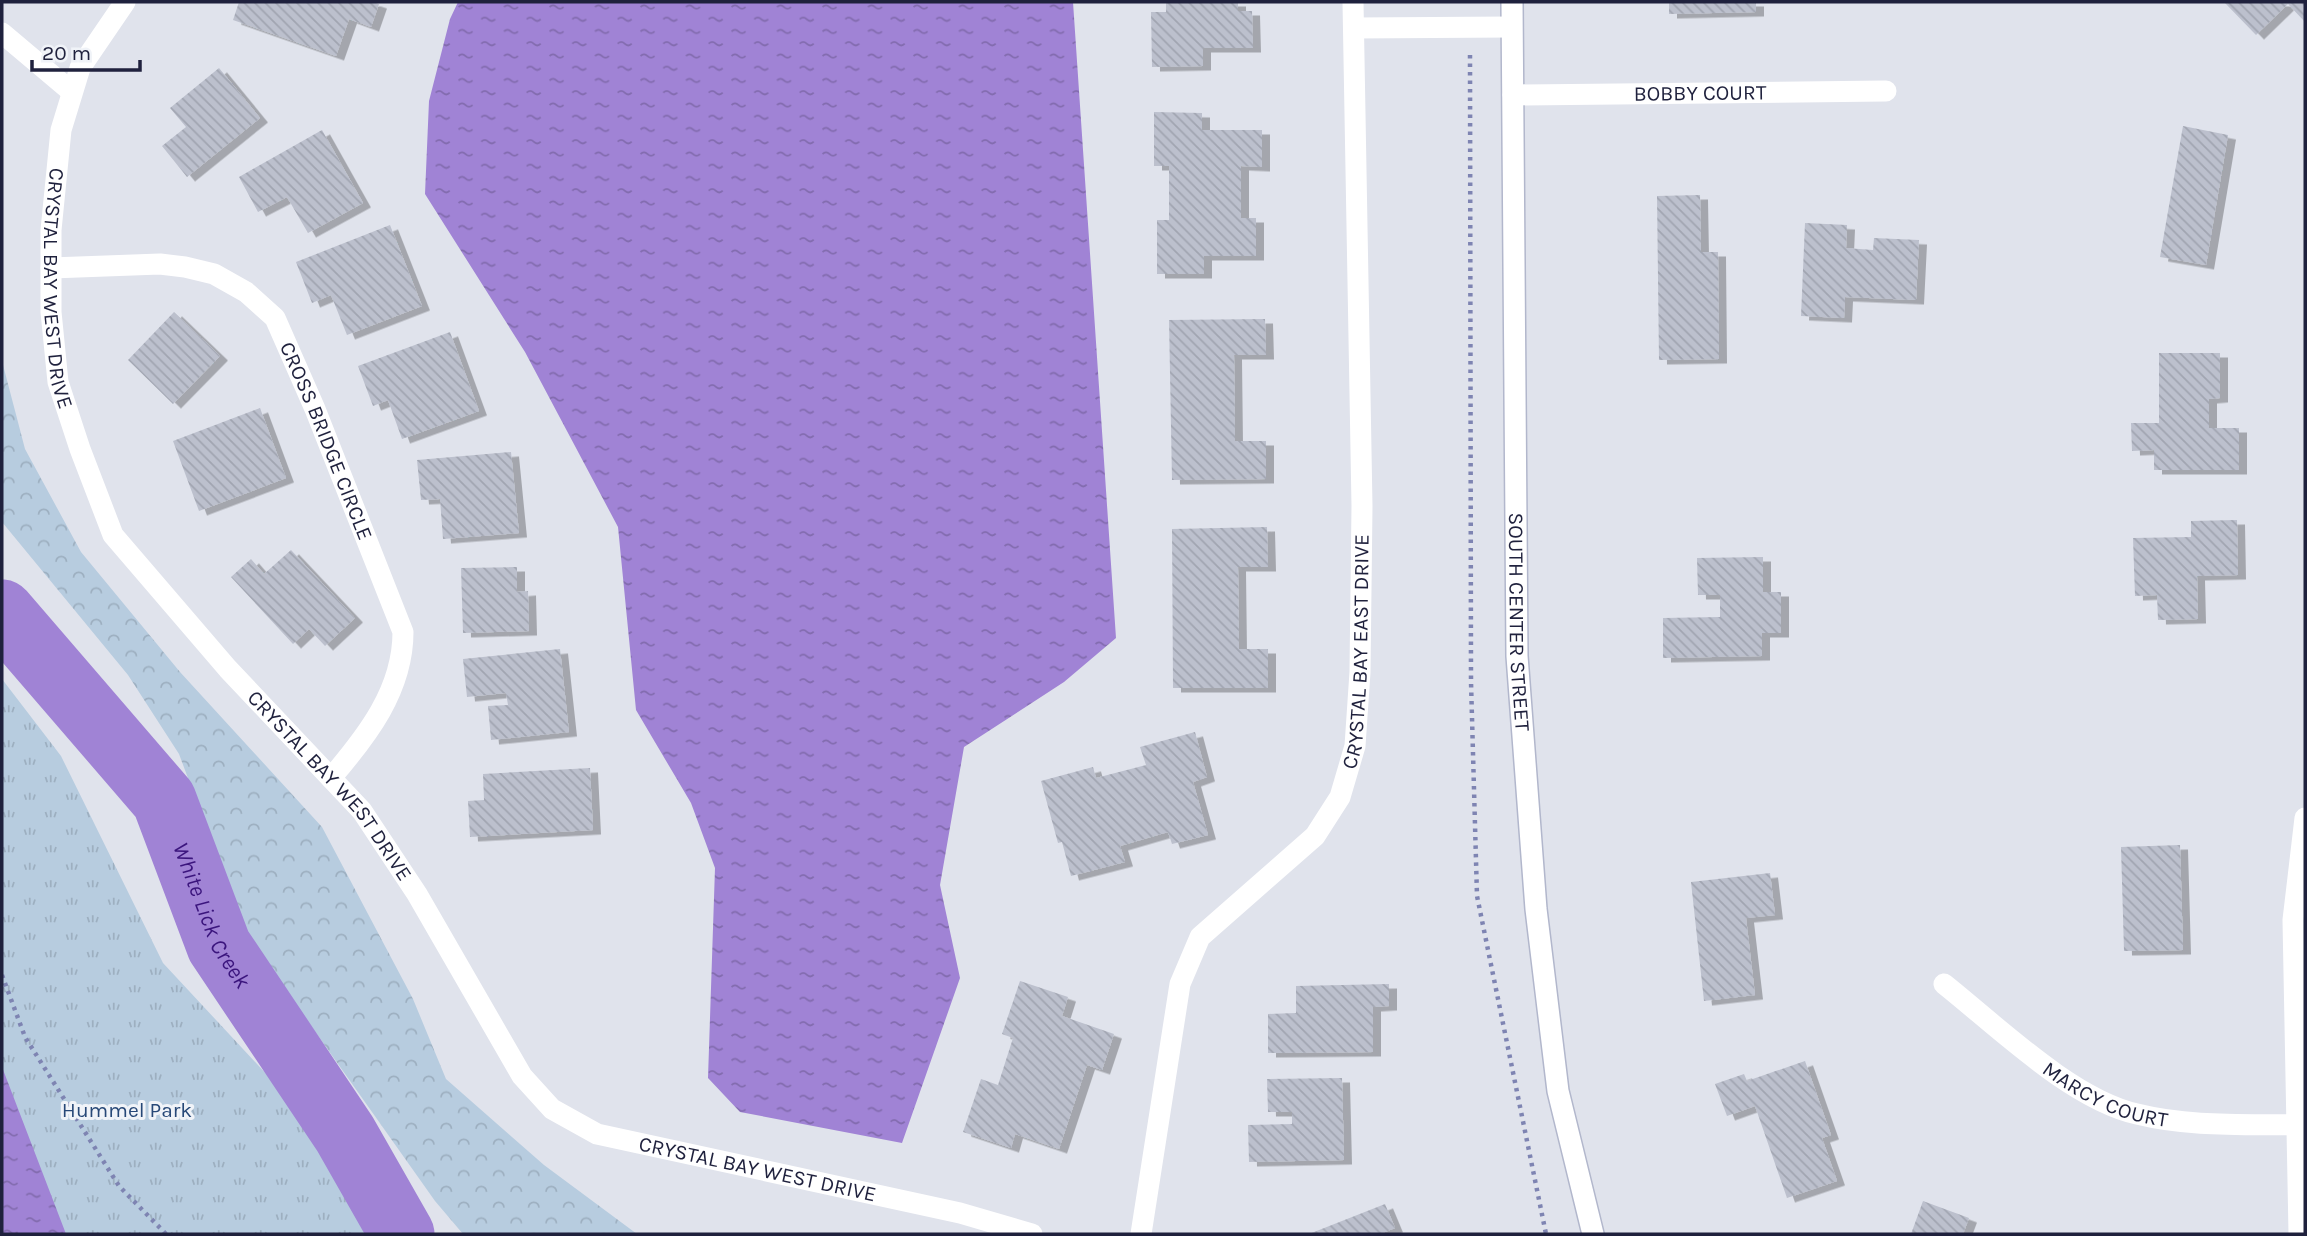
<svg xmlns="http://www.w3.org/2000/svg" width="2307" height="1236" font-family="Karla,sans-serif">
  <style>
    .grass { fill: url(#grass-tufts) }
    .forest { fill: url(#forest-crowns) }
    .water { fill: url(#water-ripples) }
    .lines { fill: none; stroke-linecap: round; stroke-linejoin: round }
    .river { stroke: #a083d5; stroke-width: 65 }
    .building { fill: url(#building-back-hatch); filter: url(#shadow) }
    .secondary-casing { stroke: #b2b7cc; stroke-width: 24 }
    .path { stroke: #7e84b2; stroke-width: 4.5; stroke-dasharray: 3.5 5; stroke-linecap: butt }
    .street { stroke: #fff; stroke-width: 21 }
    .secondary { stroke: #fff; stroke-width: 21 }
    .labels { text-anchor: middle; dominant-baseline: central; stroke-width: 6; stroke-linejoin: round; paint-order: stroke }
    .street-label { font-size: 21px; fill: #1f213d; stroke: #f0f3f8 }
    .park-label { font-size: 21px; fill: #274877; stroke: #f0f3f8 }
    .water-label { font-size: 23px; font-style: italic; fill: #3b157d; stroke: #f0f3f8 }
  </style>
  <defs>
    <pattern id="grass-tufts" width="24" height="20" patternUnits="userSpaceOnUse" patternTransform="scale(1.75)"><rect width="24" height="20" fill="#b7ccdf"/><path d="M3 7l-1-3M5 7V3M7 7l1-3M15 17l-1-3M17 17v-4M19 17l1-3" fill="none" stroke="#9dafc0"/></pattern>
    <pattern id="forest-crowns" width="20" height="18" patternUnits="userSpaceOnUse" patternTransform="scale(1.75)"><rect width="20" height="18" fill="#b7ccdf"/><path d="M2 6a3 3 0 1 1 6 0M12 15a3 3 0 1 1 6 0" fill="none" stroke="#9dafc0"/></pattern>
    <pattern id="water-ripples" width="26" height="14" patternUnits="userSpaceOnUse" patternTransform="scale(1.75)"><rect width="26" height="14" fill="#a083d5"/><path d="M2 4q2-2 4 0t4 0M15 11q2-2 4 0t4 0" fill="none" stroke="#826bae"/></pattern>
    <pattern id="building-back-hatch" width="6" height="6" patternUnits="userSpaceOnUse" patternTransform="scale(1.75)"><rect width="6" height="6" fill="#bcc0cd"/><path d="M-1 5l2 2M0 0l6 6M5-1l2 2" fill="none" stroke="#a1a5b1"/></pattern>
    <filter id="shadow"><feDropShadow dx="8" dy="4.5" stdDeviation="0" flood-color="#0004"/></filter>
  </defs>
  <rect width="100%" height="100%" fill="#e0e3ec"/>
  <path class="grass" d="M2,679L61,756L163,963L415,1234H2Z"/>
  <path class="forest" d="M2,361L25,449L81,552L180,672L322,827L413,999L446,1079L544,1165L637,1234H463L435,1201L246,934L179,754L128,675L2,522Z"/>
  <path class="water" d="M458,2H1073L1116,638L1064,682L964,747L940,885L960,978L902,1143L740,1112L708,1078L715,868L691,803L636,710L618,527L525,352L425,194L429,101L450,19Z
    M2,1067L66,1234H2Z"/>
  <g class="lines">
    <path class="river" id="s1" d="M2,612L164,800L219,946L345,1134L402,1234"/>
  </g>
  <path class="building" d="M239,2H373L379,4L371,27L349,19L336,56L233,20Z
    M1166,2H1238V11H1252L1253,48H1203V66L1152,67L1151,12H1166Z
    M1669,2H1756V12L1669,14Z
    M2224,2H2305V22L2288,4L2256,35Z
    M219,68L260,118L187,177L162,146L186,127L170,108Z
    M1154,112L1202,113V130H1262V167L1241,166V218H1256V256H1204V274H1157V220H1169V166H1154Z
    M2183,126L2228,135L2206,265L2160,257Z
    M322,130L363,203L308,233L287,197L258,212L239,177Z
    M1700,195L1701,252H1718L1719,359L1659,360L1657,196Z
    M1805,223L1847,225L1846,248L1873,250L1874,238L1919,240L1916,300L1845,297L1844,318L1801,316Z
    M390,225L422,306L347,335L331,295L312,303L296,262Z
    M174,312L220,356L173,404L128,360Z
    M1265,319L1266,355H1234L1235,441H1266V479L1172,480L1169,320Z
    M450,332L479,411L402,439L388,400L373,406L358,366Z
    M2159,353H2220V398L2209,399V428H2239V470H2154V450L2132,451L2131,423H2159Z
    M260,408L286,478L199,511L173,441Z
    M511,452L519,533L443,539L440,499L421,500L417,460Z
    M2237,520L2238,575L2197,576L2198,619L2158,620L2157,595L2135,596L2133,538L2191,537V521Z
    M1267,527L1268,567H1238L1239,649H1268V688H1173L1172,529Z
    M291,550L355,618L325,646L309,629L293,644L231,577L251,559L264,574Z
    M1763,557V592H1781V633H1762V656L1663,658V618L1720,617V595H1698L1697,558Z
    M517,567V592L528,591L529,631L463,633L461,568Z
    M560,649L569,732L491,740L488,706L508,705L506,693L467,697L463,659Z
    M1195,732L1207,777L1193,782L1208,835L1172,844L1168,832L1120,846L1125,862L1071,876L1062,842L1058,843L1041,781L1093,767L1096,778L1146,765L1140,747Z
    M590,768L593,830L470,837L468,801L484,800L483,774Z
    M2180,845L2183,950L2124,951L2121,847Z
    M1770,873L1775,915L1746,918L1755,995L1704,1001L1691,882Z
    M1020,981L1068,997L1062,1016L1114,1034L1102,1070L1087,1065L1059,1149L1015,1134L1011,1148L963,1132L981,1079L998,1085L1013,1038L1002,1034Z
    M1389,984V1006L1373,1007V1052L1268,1053V1014L1296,1013V986Z
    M1805,1061L1831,1135L1822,1138L1837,1181L1787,1198L1755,1106L1727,1116L1715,1084L1744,1074L1747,1081Z
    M1342,1078L1344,1160L1249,1162L1248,1125L1292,1124V1112H1268L1267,1079Z
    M1923,1201L1969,1218L1963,1234H1911Z
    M1385,1204L1395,1228L1380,1234H1309Z"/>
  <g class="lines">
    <defs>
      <g id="secondary">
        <path id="s7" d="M1512,2L1517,656L1536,909L1558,1091L1593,1234"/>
      </g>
    </defs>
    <use href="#secondary" class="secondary-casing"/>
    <path class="path" d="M1470,55L1471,682L1477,896L1546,1234
      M2,975L25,1037L119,1186L166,1234"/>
    <g class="street">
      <path id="s2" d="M125,2L80,68L61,130L51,230V312L58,382L80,449L113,535L228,669L362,811L417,894L522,1076L552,1109L597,1134L960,1213L1032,1234"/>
      <path d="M1354,28L1511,27"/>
      <path d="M2,33L72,92"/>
      <path id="s3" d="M1513,95L1886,91"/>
      <path id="s4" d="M51,268L160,264L185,267L214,274L246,292L275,318L315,409L403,632C403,690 367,736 331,778"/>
      <path id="s5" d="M1944,984C1997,1026 2071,1099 2137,1114C2189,1127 2244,1124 2297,1125"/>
      <path id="s6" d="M1141,1234L1180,984L1200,937L1315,836L1340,797L1355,746L1360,672L1362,506L1353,2"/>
      <path d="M2299,1234L2293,920L2305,818"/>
    </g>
    <use href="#secondary" class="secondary"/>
  </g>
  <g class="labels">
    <g class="street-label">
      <text stroke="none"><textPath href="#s3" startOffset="187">BOBBY COURT</textPath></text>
      <text stroke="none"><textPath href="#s2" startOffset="304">CRYSTAL BAY WEST DRIVE</textPath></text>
      <text stroke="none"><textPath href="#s4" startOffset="373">CROSS BRIDGE CIRCLE</textPath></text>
      <text stroke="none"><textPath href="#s7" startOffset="620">SOUTH CENTER STREET</textPath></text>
      <text stroke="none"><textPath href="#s6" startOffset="651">CRYSTAL BAY EAST DRIVE</textPath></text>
      <text stroke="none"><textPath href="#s2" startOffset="892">CRYSTAL BAY WEST DRIVE</textPath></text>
      <text stroke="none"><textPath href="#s5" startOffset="198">MARCY COURT</textPath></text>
      <text stroke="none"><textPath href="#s2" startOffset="1502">CRYSTAL BAY WEST DRIVE</textPath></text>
    </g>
    <g class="park-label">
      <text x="127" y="1110">Hummel Park</text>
    </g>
    <g class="water-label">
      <text stroke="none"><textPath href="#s1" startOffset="373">White Lick Creek</textPath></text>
    </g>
  </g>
  <rect width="2307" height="1236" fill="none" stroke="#1f213d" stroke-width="7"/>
  <path d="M32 60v10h108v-10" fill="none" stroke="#1f213d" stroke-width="3.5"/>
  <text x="42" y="60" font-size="21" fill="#1f213d" stroke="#f0f3f8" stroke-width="5" paint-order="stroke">20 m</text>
</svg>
